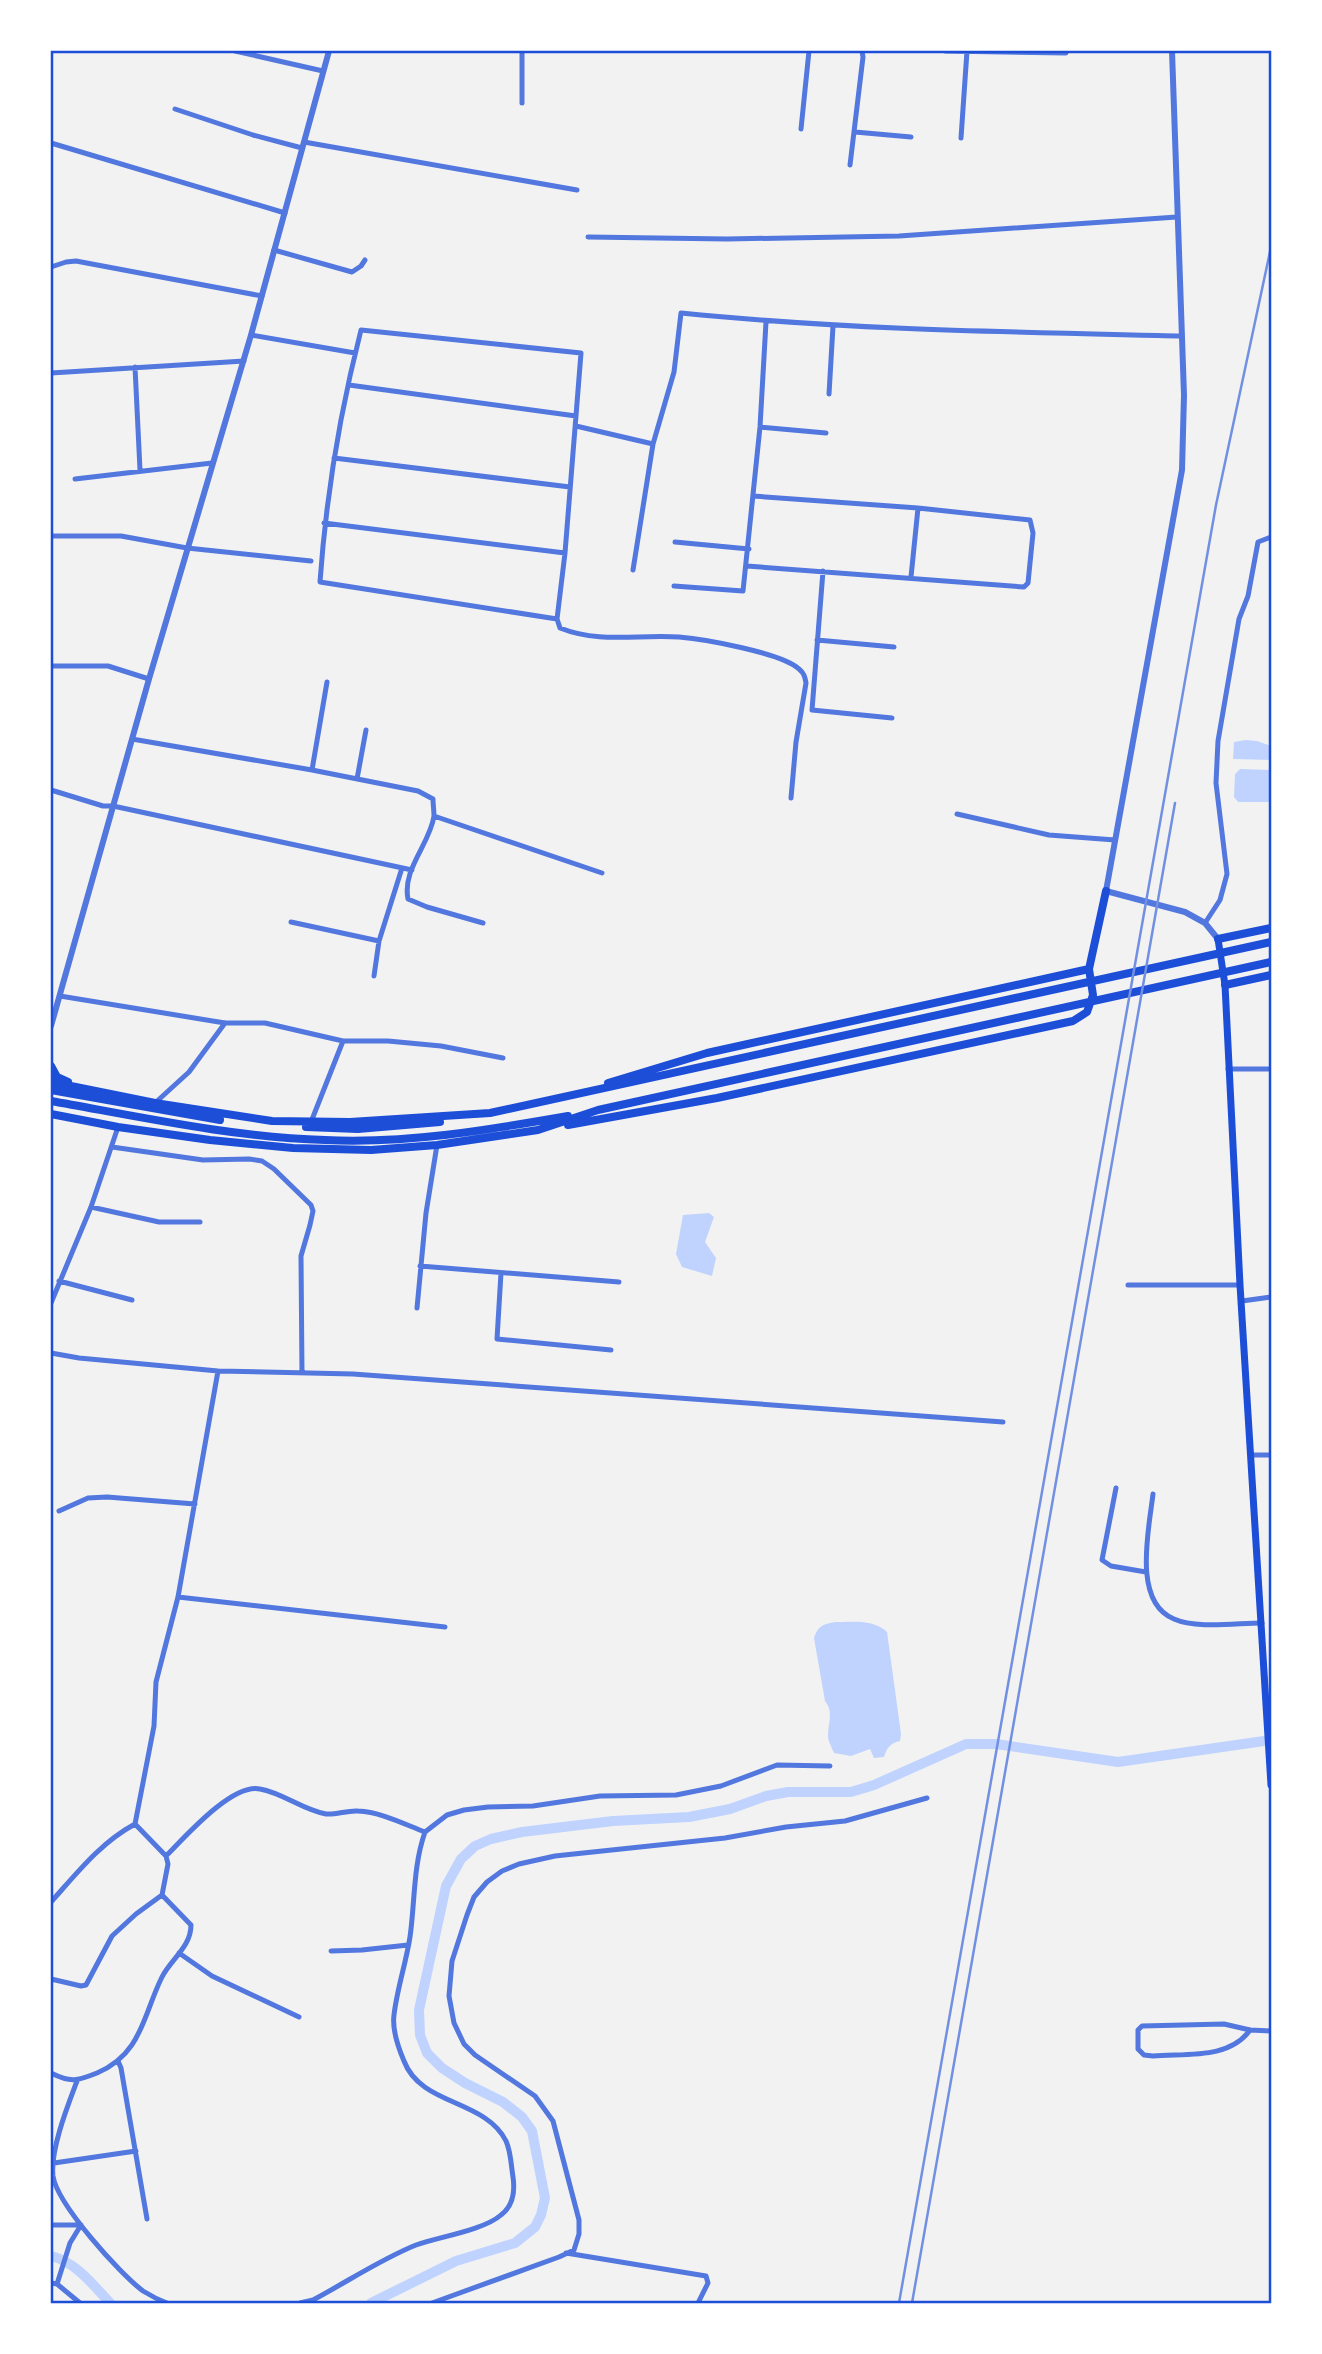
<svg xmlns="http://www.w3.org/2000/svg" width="1322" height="2354" font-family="'Noto Serif',serif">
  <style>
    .water { fill: #bfd3fe }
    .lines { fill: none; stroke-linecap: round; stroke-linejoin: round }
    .canal { stroke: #bfd3fe; stroke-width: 10 }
    .minor { stroke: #5277de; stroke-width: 5 }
    .tertiary { stroke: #5277de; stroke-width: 6 }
    .secondary { stroke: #1d4ed8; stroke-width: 7 }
    .primary { stroke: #1d4ed8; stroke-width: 8 }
    .rail { stroke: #7290e2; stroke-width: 2.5 }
    .neatline { fill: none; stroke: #1d4ed8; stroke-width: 2.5 }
  </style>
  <rect width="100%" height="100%" fill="#f2f2f2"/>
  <path class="water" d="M1246,740L1257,741L1271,746V760L1233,759L1234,742Z
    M1240,769L1271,770V802H1238L1234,797L1235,774Z
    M709,1213L714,1217L705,1242L716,1258L712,1276L682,1267L676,1254L683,1215Z
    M835,1622C852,1622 874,1619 887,1632L901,1734L900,1741C891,1743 887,1747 884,1757L874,1758L870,1749L851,1756L834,1753C832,1748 828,1741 828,1736C828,1723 834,1712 825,1701L814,1638C818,1626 823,1624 835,1622Z"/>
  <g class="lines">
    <path class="canal" d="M51,2256C76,2262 93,2285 110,2303
      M371,2303L456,2261L515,2243L535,2227L541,2215L545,2198L532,2131L522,2117L503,2102L465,2083L442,2068L427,2053L420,2035L419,2010L446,1886L461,1859L475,1846L491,1839L522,1832L613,1821L689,1817L730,1809L766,1796L788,1792H851L874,1785L966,1744H996L1118,1762L1271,1740"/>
    <path class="minor" d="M235,51L323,71
      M945,51L1066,53
      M522,103V51
      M175,109L253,135L302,148
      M801,129L809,51
      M855,132L911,137
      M961,138L967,51
      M304,142L577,190
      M51,143L285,213
      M850,165L863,57L862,51
      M588,237L727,239L899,236L1177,217
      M274,250L352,272L361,266L365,260
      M51,267L66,262L76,261L262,296
      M251,335L355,353
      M135,367L140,470
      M51,373L244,361
      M349,385L576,416
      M829,394L833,326
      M576,426L653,444
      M760,427L826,433
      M334,458L570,487
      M75,479L212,463
      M324,523L565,553
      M51,536H121L187,548L311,561
      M675,542L749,549
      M747,566L1024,587L1028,583L1033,533L1030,520L918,508L753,496
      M633,570L653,444L674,372L681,313C848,330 1015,332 1182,336
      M823,571L812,710L892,718
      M911,577L918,508
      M674,586L743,591L760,427L766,322
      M557,619L320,582C326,497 340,412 361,330L581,353L565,553L557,619L560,628C600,644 638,634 679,637C704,639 782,653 799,669C804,673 805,677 806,683L796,742L791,798
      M817,640L894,647
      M51,666H108L149,679
      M132,739L312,770L418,791L433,799C433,804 434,811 434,816C430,844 402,869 408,899L427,907L483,923
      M312,770L327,682
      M357,779L366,730
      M51,790L103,806H113L412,870
      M957,814L1049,835L1115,840
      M434,816L602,873
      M291,922L379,941
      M1205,923L1220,900L1227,874L1216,783L1218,741L1239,619L1248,596L1258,542L1271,537
      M374,976L379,941L402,868
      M60,996L225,1023H265L343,1041H388L441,1046L503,1058
      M1228,1069H1271
      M155,1103L189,1072L225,1023
      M311,1122L343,1041
      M112,1147L203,1160L249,1159L262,1161L274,1169L311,1205L313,1211L310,1225L301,1256L302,1373
      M91,1207L159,1222H200
      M420,1266L619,1282
      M501,1273L497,1339L611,1350
      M59,1281L132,1300
      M1128,1285H1240
      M1242,1301L1271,1297
      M51,1303L91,1207L118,1127
      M417,1308L426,1213L437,1145
      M51,1353L79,1358L218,1371L353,1374L1003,1422
      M1251,1455H1271
      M1116,1488L1102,1560L1111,1566L1146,1572
      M1153,1494C1149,1529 1132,1602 1174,1619C1196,1629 1237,1623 1262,1623
      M59,1511L88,1498L107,1497L195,1504
      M178,1597L445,1627
      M135,1824L154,1726L156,1682L178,1597L218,1371
      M166,1856C185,1837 232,1783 260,1789C283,1793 303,1810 326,1814C336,1815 348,1810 358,1811C381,1812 404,1824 425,1832L447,1815L464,1810L488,1807L533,1806L600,1796L676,1795L721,1786L777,1765L830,1766
      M51,1902C77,1873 100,1843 135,1824
      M331,1951L362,1950L408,1945
      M179,1953L212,1976L299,2017
      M51,1979L81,1986L86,1985L112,1936L136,1914L162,1895
      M1250,2030C1229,2060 1184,2053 1153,2056L1144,2055L1138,2049V2030L1142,2026L1224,2024L1250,2030L1271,2031
      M118,2061L121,2068L147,2219
      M51,2073C71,2083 77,2081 97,2073C142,2054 143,2015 162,1977C171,1959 191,1947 191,1925L162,1895L168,1864L166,1856L135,1824
      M77,2081C68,2105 50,2150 53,2176C57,2204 120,2274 143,2291C151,2296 159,2300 167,2303
      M54,2163L136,2151
      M51,2225H81
      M566,2253L706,2276L708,2283L698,2303
      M51,2283L57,2284L80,2303
      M57,2284L70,2243L81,2225
      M300,2303L313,2300C347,2282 381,2259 416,2245C439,2237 484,2230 501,2215C513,2206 515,2191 513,2177C511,2165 511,2152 506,2141C485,2099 421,2106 404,2061C398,2047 392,2030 394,2015C397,1989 406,1963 410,1937C415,1902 413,1866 425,1832
      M432,2303L559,2257L574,2250L579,2234V2220L553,2121L535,2096L475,2055L464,2044L454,2023L449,1996L452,1961L467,1915L474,1897L487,1882L502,1871L519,1864L555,1856L725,1838L786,1827L845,1821L927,1798"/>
    <path class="tertiary" d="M1172,51L1184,395L1182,470L1106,891L1185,912L1205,923L1218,939
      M51,1026L149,679L251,335L329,51"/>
    <path class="secondary" d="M1218,939L1225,985L1240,1285L1271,1785"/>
    <path class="primary" d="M1218,939L1271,928
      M1089,969L1106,891
      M1225,985L1271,975
      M51,1066L57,1077L68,1082
      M51,1082L155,1103L272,1121L350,1122L490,1113L1271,942
      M51,1090L220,1120
      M51,1101C141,1117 232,1137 325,1140C406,1144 488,1130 568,1116
      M51,1114L118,1127L210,1140L293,1148L371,1150L437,1145L538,1130L598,1110L1271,962
      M568,1125L717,1098L1073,1021L1087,1012L1093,995L1089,969L707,1053L608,1083
      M306,1127L358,1129L440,1122"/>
    <path class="rail" d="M899,2303L1216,505L1271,247
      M912,2303L1175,803"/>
  </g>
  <rect width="1322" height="2354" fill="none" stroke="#ffffff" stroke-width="105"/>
  <rect x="52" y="52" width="1218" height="2250" class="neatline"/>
</svg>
